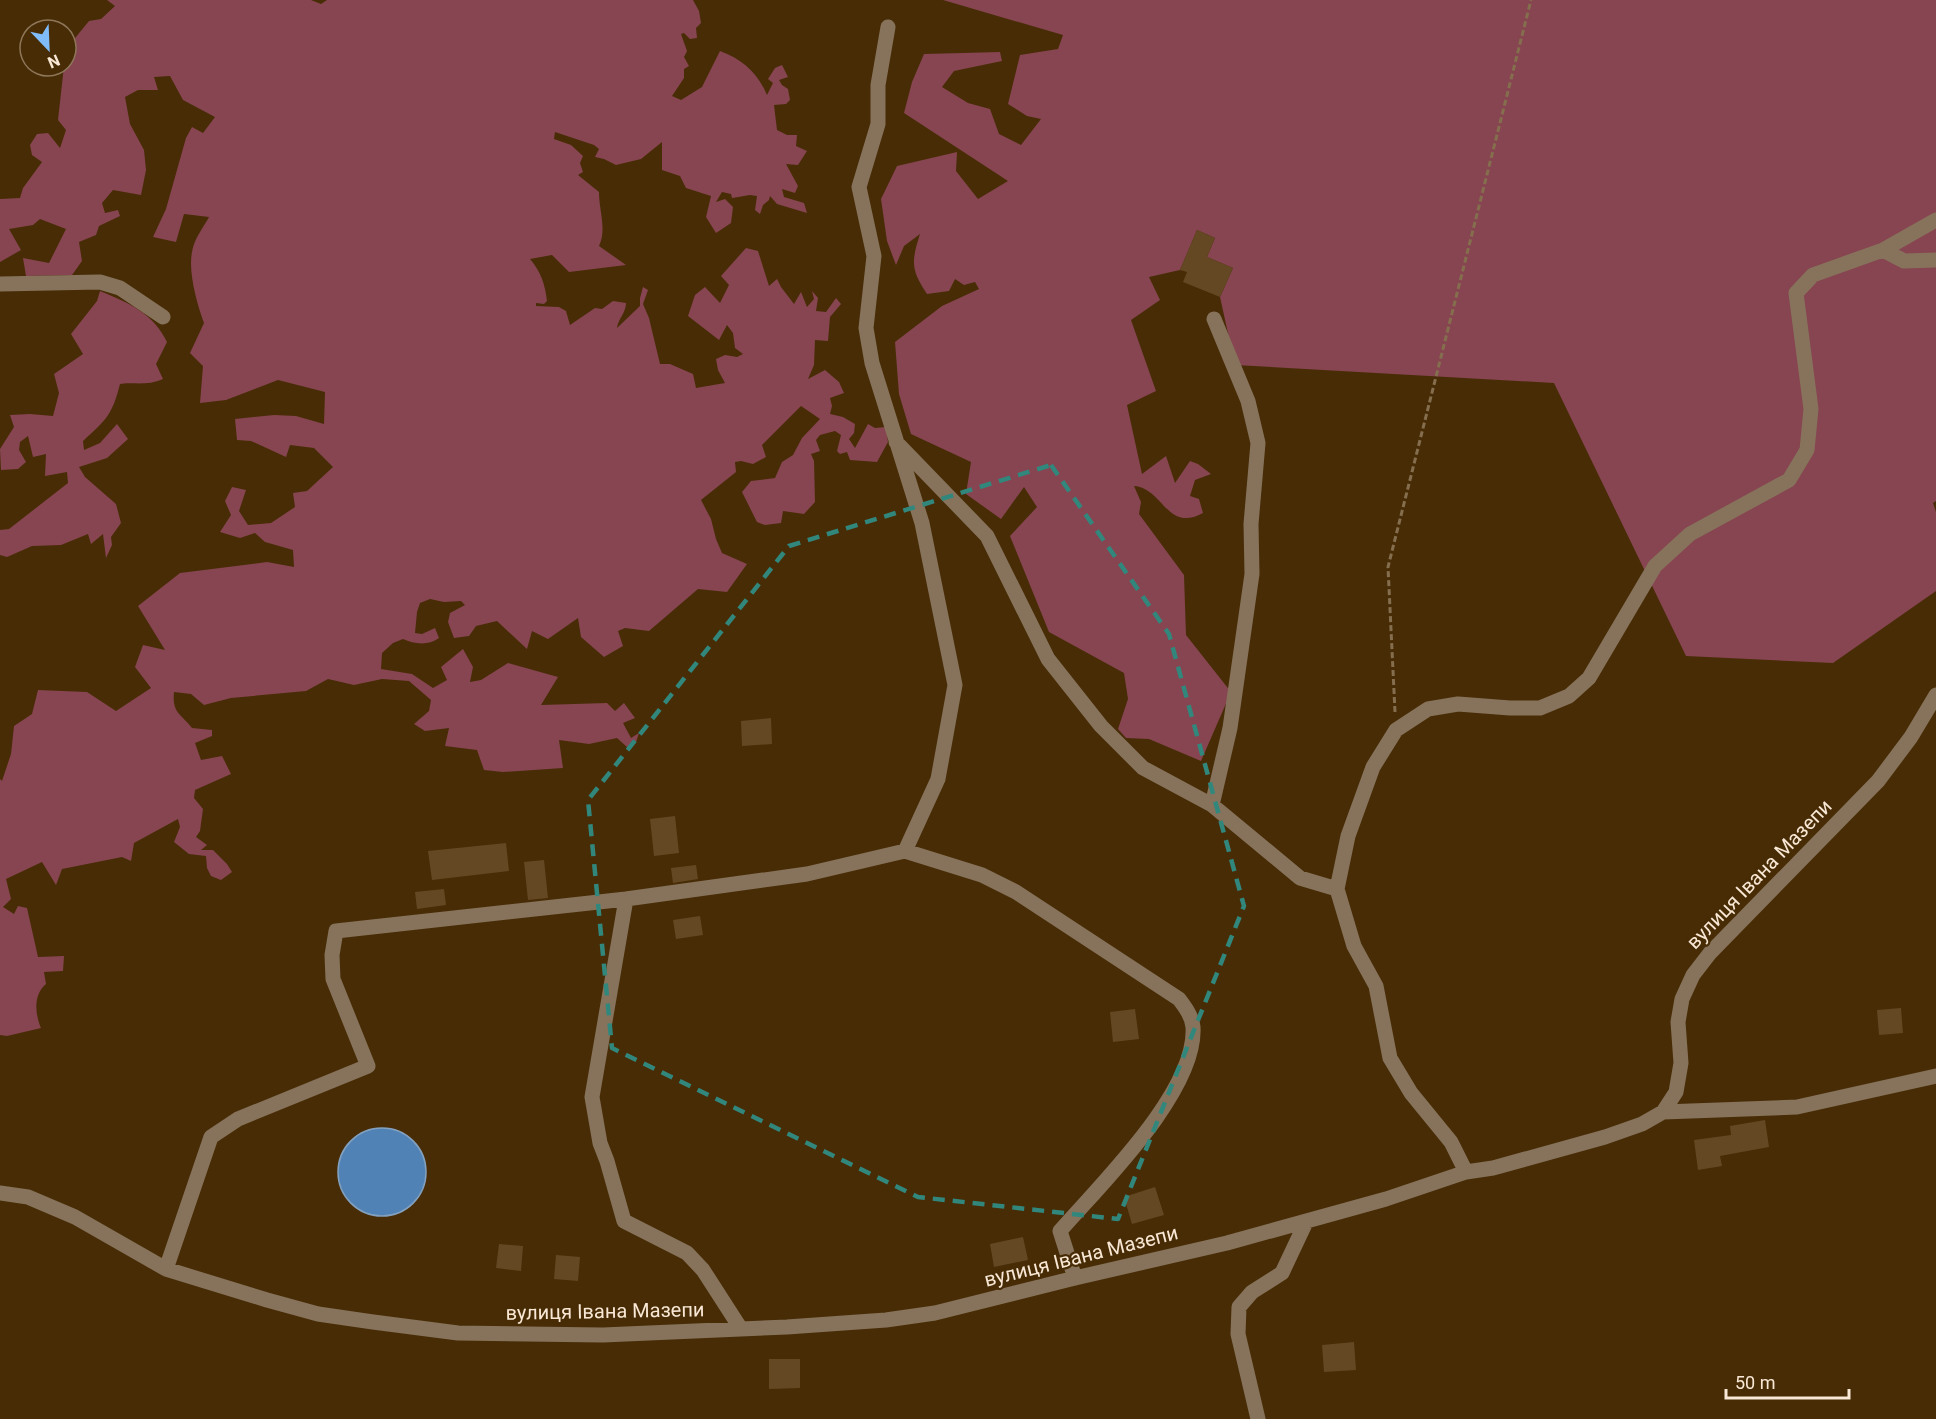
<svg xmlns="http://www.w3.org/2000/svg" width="1936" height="1419" font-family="Roboto,sans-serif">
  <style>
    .green { fill: #864550 }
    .water { fill: #5082b5; stroke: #83a1bf; stroke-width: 1.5 }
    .building { fill: #644824 }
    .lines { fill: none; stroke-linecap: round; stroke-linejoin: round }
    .path { stroke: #856e4e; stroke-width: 3; stroke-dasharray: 6 3; stroke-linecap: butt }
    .minor { stroke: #87735b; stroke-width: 15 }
    .marked { fill: none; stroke: #32877d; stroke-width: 4.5; stroke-dasharray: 12 8; stroke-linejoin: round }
    .labels { text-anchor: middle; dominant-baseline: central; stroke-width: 4.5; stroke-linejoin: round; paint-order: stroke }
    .street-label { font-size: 20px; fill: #f9e8d5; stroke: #472c06 }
  </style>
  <rect width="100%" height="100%" fill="#472c06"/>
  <path class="green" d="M107,0H311L321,4L327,0H693L699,11L701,23L696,28L697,38L690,39L684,33L681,34L687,51L684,57L689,66L684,69V78L672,96L681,100L702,87L720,51C742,59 758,73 767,95L773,83L768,79L775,68L782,65L788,77L779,80L782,85L788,89L790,100L786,104L774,105L777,130L787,135H797L796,146L807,151L798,165L786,164L798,186L795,193L782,189L784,197L804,203L807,213L777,204L770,196L769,200L763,205L760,214L755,210L757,196L750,195L732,198L731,194L722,192L716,202L725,199L733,207L731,223L716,233L706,217L711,196L686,188L680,176L662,170V142L641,159L616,165L604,159L595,157L599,149L594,145L555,132L554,139L571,145L583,156L580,163L583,172L578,175L599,192C599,211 607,229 599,246L626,265L569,272L552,255L530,259C541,272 545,284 547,301L544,304L536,303V306L559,307L566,311L570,325L595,308L602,309L613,301L626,303C626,313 618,319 617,328L640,306V298L643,287L648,290L643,304L649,318L660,364H670L693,374L696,388L725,383L718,370L716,359L725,355L737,357L743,354L735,348L733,333L727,325L719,340L688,316L695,295L705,287L720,303L729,285L721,276L746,248L758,251L769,286L777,279L781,287L794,304L801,292L807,307L814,299L812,291L818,298L816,311L826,312L836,298L841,304L830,317L828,341L815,340L814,365L808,379L825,370L839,382L844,393L830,398L832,406L830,414L843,417L855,424L854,433L849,439L855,448L868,424L875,428L886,427L888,442L877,462L850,460L847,452L840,454L837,451L841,435L835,431L820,435L816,440L820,451L811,454L814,461L815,502L804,514L783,511L781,523L765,525L757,522L742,492L751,481L775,478L782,462L793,455L802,438L820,419L801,406L762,445L766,457L753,464L741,461L735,462L736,472L701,500L711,519L716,539L722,553L747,564L727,592L698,589L649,631L625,628L618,631L623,646L604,657L581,637L578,618L548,639L532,631L527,649L497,621L476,626L469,636L454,638L448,622L450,613L465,605L461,601L444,602L430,599L420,603L417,612L415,633L422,634L435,628L439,638C428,646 414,644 403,639L393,643L382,653L381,669L412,674L433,688L447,680L441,667L463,649L473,667L470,682L481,680L508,663L558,677L541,705L607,703L615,711L624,703L635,718L623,723L631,738L639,733L636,742L627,747L617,738L589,744L559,740L563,768L503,772L484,770L477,750L445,746L449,728L425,731L414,724L429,711L431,700L409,681L382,679L354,685L328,679L306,691L231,698L204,705L191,694L174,692C172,713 180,713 192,728L212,730V736L195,743L201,760L222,756L231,774L195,790L194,798L203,809L200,831L196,837L207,845L201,850H213L227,864L232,872L221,880L211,876L207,868L206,856L189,854L174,842L180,827L178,819L134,843L131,861L122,857L62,869L56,885L42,862L6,879L11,899L3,907L14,914L18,906L27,908L38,957L64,956L63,971L44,972L46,984C33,995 35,1014 41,1028L7,1036L0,1035V779L2,781L11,754L14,726L32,714L38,690L87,692L116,711L151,688L135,667L143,645L165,650L138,606L180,573L267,562L294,567L293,550L265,542L255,533L240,538L220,532L231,515L225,501L232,487L246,490L239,511L248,525L271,523L295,507L293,493L307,491L333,467L314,448L290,445L286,457L251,441L237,440L235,419L274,415L296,416L324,424L325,392L278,380L226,400L200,403L203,366L190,353L204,323C197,304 188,272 192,252C194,239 203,228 209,217L184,214L176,242L153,237L166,209L186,138L192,127L203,133L215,117L183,100L170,76L154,77L158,90H138L125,97L130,124L144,150L146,170L141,195L113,190L102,203L105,213L118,210L120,216L99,226L96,235L79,242L82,261L72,275L26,276L23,258L49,263L66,229L40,219L33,225L9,229L21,250L0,262V199L20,198L23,188L42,162L32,155L30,145L37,134L48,133L60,148L66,130L58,120L64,66H66V49L89,21L101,19L115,6Z
    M943,0H1936V501L1933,503L1936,512V591L1833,663L1686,656L1554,383L1235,365L1220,297L1233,268L1207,257L1215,238L1197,230L1180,270L1149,277L1160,300L1131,320L1156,391L1127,405L1142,474L1166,456L1175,483L1190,461L1198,464L1211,474L1195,480L1190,496L1199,499L1203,513C1167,533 1163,488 1134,486L1141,502L1139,514L1184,575L1186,635L1231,692L1201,761L1149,739L1126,738L1118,729L1128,699L1124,673L1049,632L1010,536L1037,507L1024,487L1001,519L966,494L971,462L911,434L899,394L895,342L942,306L979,289L975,282L964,285L955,279L949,291L927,294C911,270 911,262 920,234L904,246L896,265L887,241L881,199L897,166L957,152L956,171L978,199L1008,181L904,113L912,82L924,54L1000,52L1002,61L954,71L942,87L968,103L990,109L999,134L1021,145L1041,119L1027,116L1008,104L1020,55L1058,49L1063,35Z
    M100,291C129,303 153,313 167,342L156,364L163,379C148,386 136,382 120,384C112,415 107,419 83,441L84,450L100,443L117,424L128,439L107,458L79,467L85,477L116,504L121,523L111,537L112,545L106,558L103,534L91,544L88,534L61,545L32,546L7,557L0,555V530L9,529L68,483L67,472L45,476L46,454L33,457L28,436L20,442L19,450L26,462L18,469L1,470L0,449L14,427L10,415L30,414L53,416L59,393L54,374L83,354L71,334L97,301Z"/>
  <path class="water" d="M338 1172a44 44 0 1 1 88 0a44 44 0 1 1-88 0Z"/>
  <path class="building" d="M1197,230L1215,238L1207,257L1233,268L1220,297L1183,282L1187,272L1180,270Z
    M771,718L772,744L742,746L741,721Z
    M675,816L679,853L654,856L650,819Z
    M506,843L509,871L432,880L428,851Z
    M544,860L548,898L528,900L524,862Z
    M696,865L698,879L673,883L671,868Z
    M444,889L446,905L417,909L415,892Z
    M700,916L703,935L676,939L673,920Z
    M1901,1008L1903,1033L1879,1035L1877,1010Z
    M1135,1009L1139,1039L1113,1042L1110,1012Z
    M1765,1120L1769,1147L1720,1156L1722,1166L1698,1170L1694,1140L1731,1135L1730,1126Z
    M1155,1187L1164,1215L1132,1224L1124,1197Z
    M1023,1237L1028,1260L994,1267L990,1244Z
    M499,1244L523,1246L521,1271L496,1268Z
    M556,1255L580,1257L578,1281L554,1279Z
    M1354,1342L1356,1370L1324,1372L1322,1345Z
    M769,1359H800V1388L769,1389Z"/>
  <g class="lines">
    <path class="path" d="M1395,712L1388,567L1531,0"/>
    <path class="minor" d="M888,27L878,85V124L859,187L874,256L866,328L872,363L922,523L955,685L938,779L905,851
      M1883,250L1904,261L1936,260
      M0,284L100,282L120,288L163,317
      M896,442L987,536L1048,659L1101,726L1143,768L1212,805L1300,878L1337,889L1354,946L1376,986L1390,1058L1411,1093L1451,1142L1466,1172
      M1212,805L1230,728L1252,574L1251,524L1258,443L1248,401L1214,319
      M1337,889L1348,836L1373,767L1396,730L1428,709L1458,704L1510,708H1540L1569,696L1589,678L1655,566L1690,534L1789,480L1807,450L1811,409L1796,293L1813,275L1883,250L1936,220
      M626,899L807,874L905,851L982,875L1016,892L1179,999C1185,1007 1192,1016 1193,1027C1197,1091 1101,1184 1060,1231L1075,1278
      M1663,1112L1797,1107L1936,1076
      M0,1193L28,1197L75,1217L166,1269L267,1300L318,1314L373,1322L458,1333L603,1335L787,1327L886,1320L935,1313L1075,1278L1227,1243L1386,1199L1466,1172L1493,1168L1605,1137L1642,1124L1663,1112L1676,1092L1681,1063L1678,1022L1682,999L1693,975L1710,953L1878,781L1911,737L1936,695
      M166,1269L211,1137L238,1119L368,1066L333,979L332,955L336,931L626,899L592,1097L600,1143L607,1161L624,1221L687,1253L703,1270L741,1329
      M1258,1419L1238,1334L1239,1307L1252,1292L1282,1273L1306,1222"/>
  </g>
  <path class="marked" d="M1051,465L1169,634L1244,906L1118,1219L918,1197L612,1048L588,800L789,546Z"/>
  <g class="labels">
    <g class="street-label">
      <text transform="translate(1759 874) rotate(-46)">вулиця Івана Мазепи</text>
      <text transform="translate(1081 1256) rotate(-14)">вулиця Івана Мазепи</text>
      <text transform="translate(605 1311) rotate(-1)">вулиця Івана Мазепи</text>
    </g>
  </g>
  <g transform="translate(48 48) rotate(157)"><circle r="28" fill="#472c06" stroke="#8e7759" stroke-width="1.5"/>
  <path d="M0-4.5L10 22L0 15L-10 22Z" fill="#81bcfa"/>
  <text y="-9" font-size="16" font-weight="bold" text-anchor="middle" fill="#f9e8d5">N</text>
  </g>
  <path d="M1726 1389v9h123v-9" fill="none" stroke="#f9e8d5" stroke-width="3"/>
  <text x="1735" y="1389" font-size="18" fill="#f9e8d5" stroke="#472c06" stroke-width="4.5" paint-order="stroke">50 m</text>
</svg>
